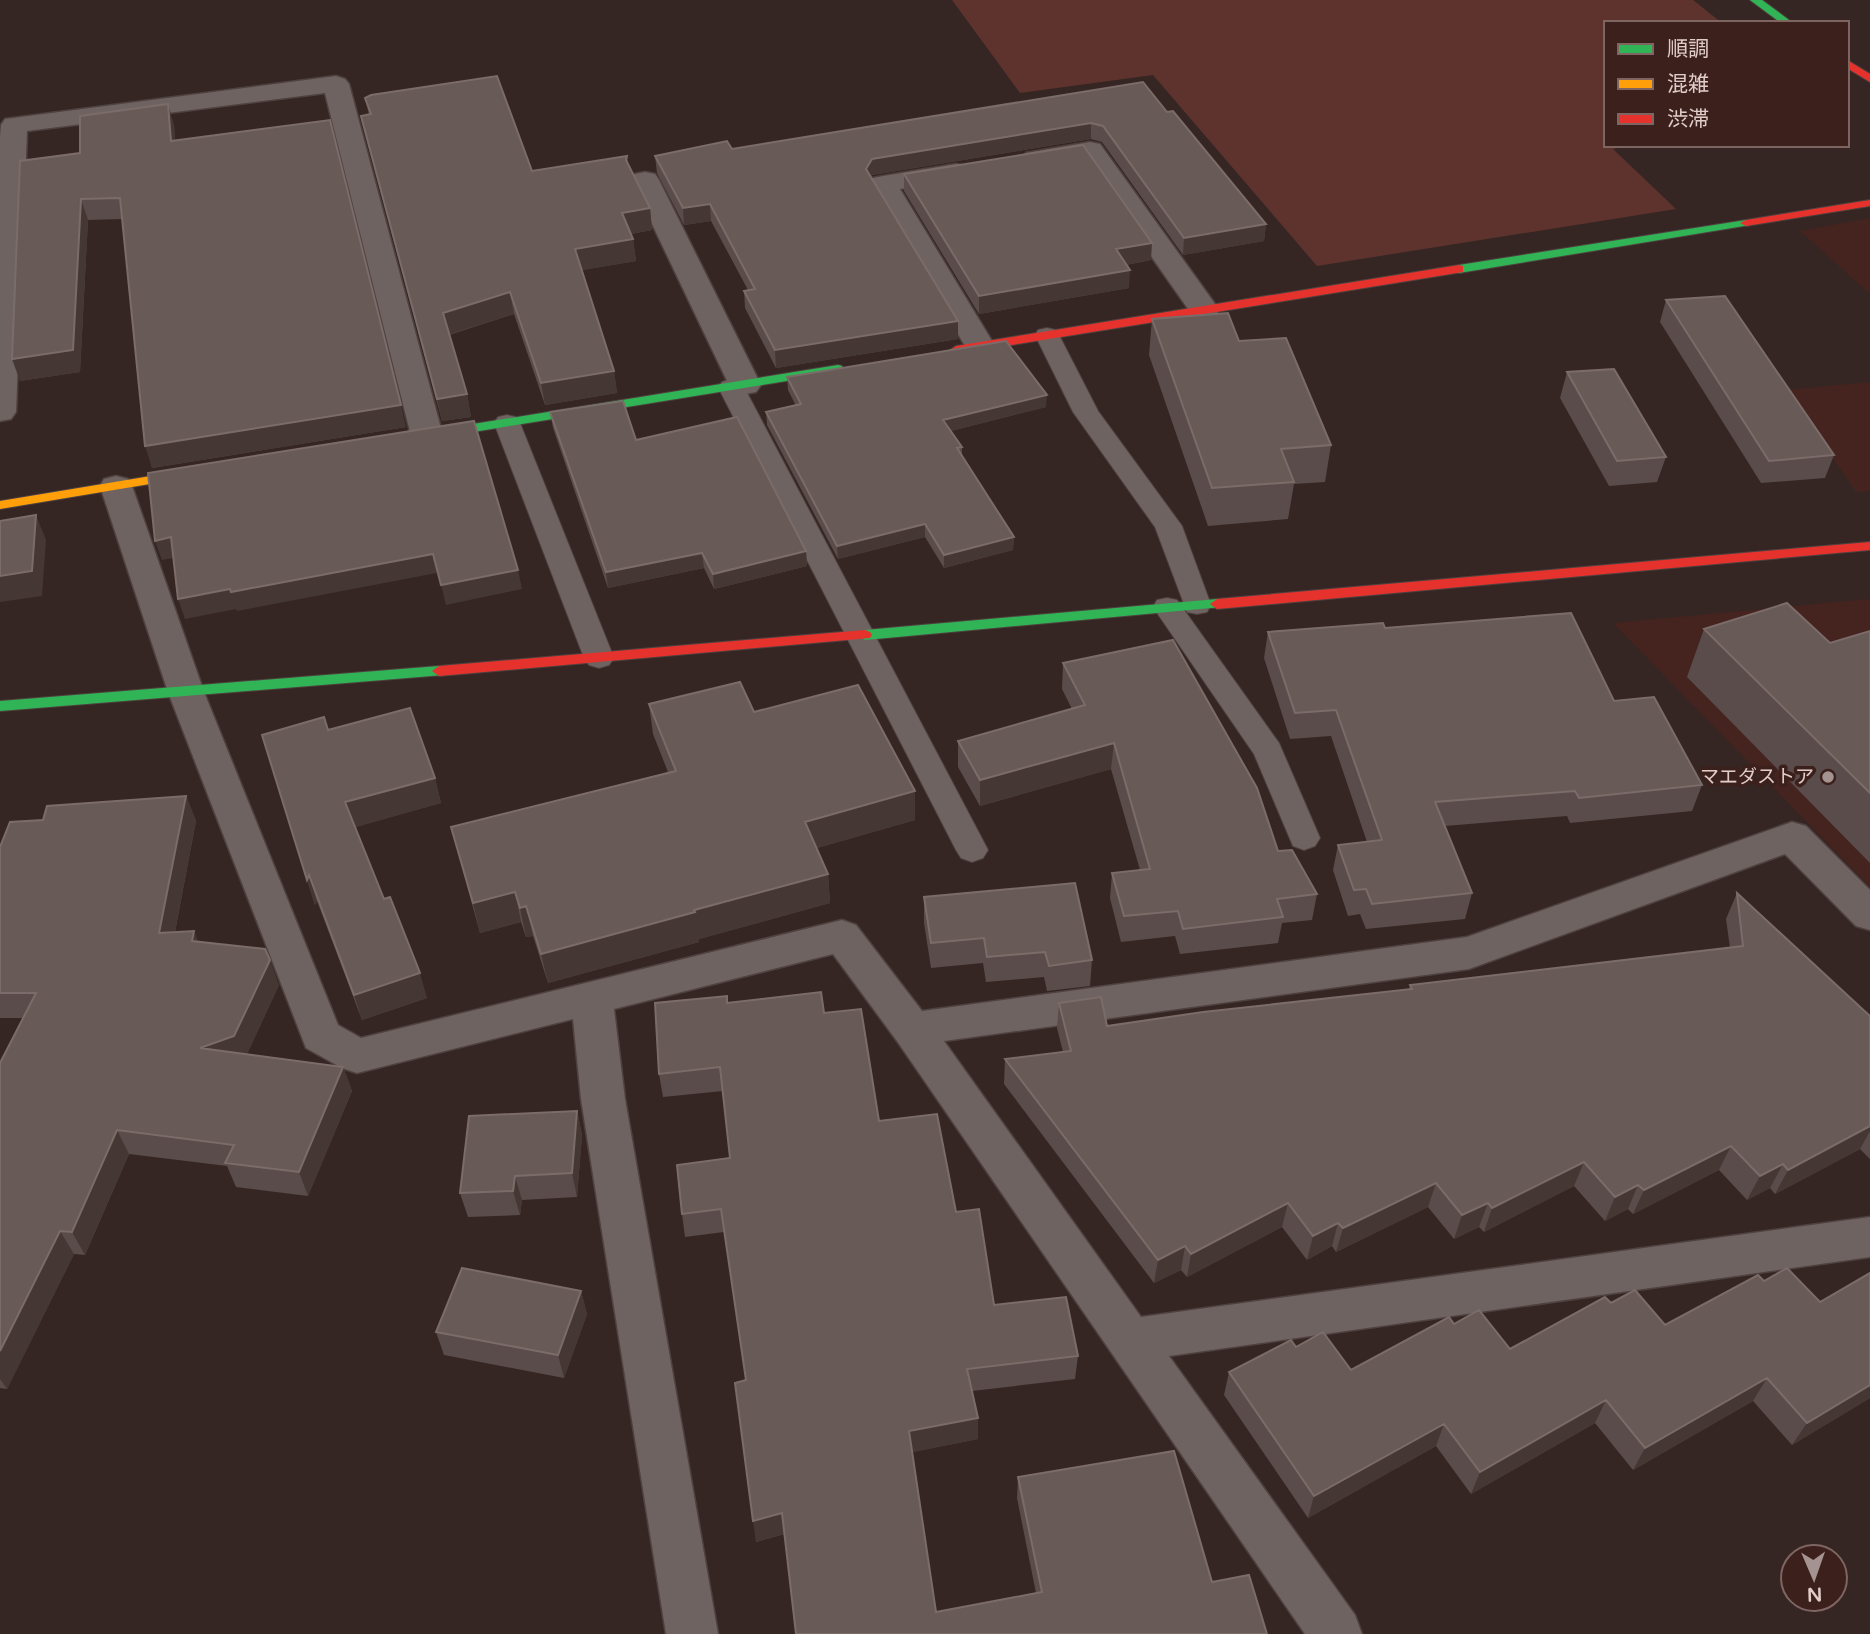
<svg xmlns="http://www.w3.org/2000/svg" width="1870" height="1634" font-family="'Varela Round','Noto Sans JP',sans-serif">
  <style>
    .built { fill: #452420 }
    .green { fill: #5e332d }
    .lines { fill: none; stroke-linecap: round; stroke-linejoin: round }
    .lane-casing { stroke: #4e413f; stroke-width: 2 }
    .street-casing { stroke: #4e413f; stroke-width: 3 }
    .fast-casing { stroke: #4e413f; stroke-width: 2 }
    .slow-casing { stroke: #4e413f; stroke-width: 2 }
    .jam-casing { stroke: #4e413f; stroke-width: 2 }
    .lane { fill: #6f6361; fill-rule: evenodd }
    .street { fill: #6f6361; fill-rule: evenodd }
    .fast { fill: #30b455; fill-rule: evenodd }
    .slow { fill: #ff9f0a; fill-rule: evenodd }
    .jam { fill: #e5322d; fill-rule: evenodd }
    .wall { fill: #5a4c4a }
    .shaded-wall { fill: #453734 }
    .building { fill: #685a57; stroke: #7b6c69; stroke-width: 2 }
    .poi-dot { fill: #a49390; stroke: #3c201c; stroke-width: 2.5 }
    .labels { text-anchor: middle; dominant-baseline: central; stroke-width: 7; stroke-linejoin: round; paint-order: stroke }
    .poi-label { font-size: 19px; fill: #e0cdca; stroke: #3c201c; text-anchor: end }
  </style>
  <rect width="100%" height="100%" fill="#352623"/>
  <path class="built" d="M1870,218V294L1800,231Z
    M1870,382V491L1856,492L1786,390Z
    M1870,599V887L1613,623Z"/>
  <path class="green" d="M952,0H1693L1722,23H1606V145H1631L1613,149L1676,209L1317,266L1153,75L1020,93Z"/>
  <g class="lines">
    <defs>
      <path id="lane" d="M1047,328L1056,330L1059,335L1098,411L1182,526L1211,605L1207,612L1197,614L1187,612L1155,527L1073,412L1035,335L1038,330Z
        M731,379L740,382L744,387L988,850L983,858L972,862L961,858L956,850L718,387L722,382Z
        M507,415L516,417L520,423L614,658L609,665L599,668L589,665L584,658L494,423L498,417Z
        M1167,598L1177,600L1279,743L1320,838L1315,846L1304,850L1293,846L1254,754L1153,607L1157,600Z"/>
      <path id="street" d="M336,76L345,79L349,84L443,436L438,443L427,446L416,443L411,436L325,93L27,131L16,412L11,419L0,421V137L1,125L5,119Z
        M1090,142L1100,144L1215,304L1219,310L1215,316L1204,319L1193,316L1083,159L1036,167L1026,165L1022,159L1026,153Z
        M956,164L966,166L970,172L966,178L900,189L995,346L991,352L980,355L969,352L965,346L869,184L873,178L883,176Z
        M645,172L655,174L659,180L761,385L756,392L745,394L734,392L729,385L631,180L635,174Z
        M116,476L128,479L132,486L204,692L338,1025L361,1038L842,920L856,925L922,1011L1467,937L1792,822L1806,826L1870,890V930L1856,926L1785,854L1469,969L944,1041L1141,1317L1870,1217V1257L1169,1356L1355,1615L1362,1634H1305L897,1041L833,954L614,1009L625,1099L718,1634H666L581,1099L573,1019L357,1073L342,1068L306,1048L168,692L100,486L104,479Z"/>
      <path id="fast" d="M1750,0H1762L1793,23H1781Z
        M1746,220L1752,223L1750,225L1459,273L1453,269L1459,265Z
        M838,365L842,366V372L424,440L417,436L424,432Z
        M1217,599L1224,604L1222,607L865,640L858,635L865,630Z
        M439,666L446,671L444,675L0,711V701Z"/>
      <path id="slow" d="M199,468L204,469V475L0,509V501Z"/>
      <path id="jam" d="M1847,60L1870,74V82L1847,68Z
        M1870,200V206L1746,226L1740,223L1746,220Z
        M1459,265L1463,266V272L956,354L950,350L956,346Z
        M1870,542V550L1217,609L1210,604L1217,599Z
        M865,630L870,632L872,635L870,638L439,676L432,671L439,666Z"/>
    </defs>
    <use href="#lane" class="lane-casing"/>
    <use href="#street" class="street-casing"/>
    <use href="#fast" class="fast-casing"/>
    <use href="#slow" class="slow-casing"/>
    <use href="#jam" class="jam-casing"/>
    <use href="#lane" class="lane"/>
    <use href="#street" class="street"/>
    <use href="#fast" class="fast"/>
    <use href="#slow" class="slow"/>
    <use href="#jam" class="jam"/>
  </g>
  <path class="wall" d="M365,98L532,171L627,156L628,164L650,208L652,230L631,234L633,239L636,261L582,270L614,371L617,393L545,405L514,314L449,335L467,394L471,417L442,421L366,137L361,116L369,115Z
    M1167,112L1266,224L1264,241L1183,255L1102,142L1091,139L872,175L871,177L958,321V339L776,368L745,308L744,291L748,290L711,221L684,225L657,173L655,156Z
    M174,125L175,140L406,427L152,468L122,219L88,220L80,372L20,381L80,153Z
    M904,174L1151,260L1126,265L1129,288L979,314L904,191Z
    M1666,300L1834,455L1825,478L1761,483L1660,322Z
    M1152,319L1239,341L1331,445L1325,482L1294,484L1288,519L1208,526L1149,355Z
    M1567,372L1666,457L1657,482L1609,486L1560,398Z
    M787,377L1046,407L951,431L962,447V455L1014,537L1013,550L944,568L925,537L838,559L767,425L766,412L796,406L788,390Z
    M550,412L636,440L806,551L807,566L714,589L704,568L608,588L553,428Z
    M1385,628L1614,701L1702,785L1692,811L1570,823L1567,816L1445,826L1472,893L1465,919L1366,929L1360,914L1348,916L1333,870L1338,845L1367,842L1331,736L1290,739L1264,658L1268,632Z
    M1704,629L1830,643L1870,631V863L1687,677Z
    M1063,663L1278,851L1317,894L1312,920L1282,923L1278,943L1180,954L1175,936L1121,942L1110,898L1112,873L1140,870L1111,769L980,806L958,767V741L1072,709L1062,689Z
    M649,704L754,712L915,791V820L817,848L828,874L830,903L699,939V942L548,983L533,936L526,937L521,922L480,933L451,827L668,772L653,734Z
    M328,730L435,778L441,803L355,827L384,899L427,998L362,1020L317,901L315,905L307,880Z
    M186,796L196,821L175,932L199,942L279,985L247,1054L343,1067L352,1091L308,1196L236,1187L227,1166L129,1154L85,1255L74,1254L7,1389L0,1388V1063L23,1018H0V847L43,820Z
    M1737,893L1870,1016V1159L1860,1149L1775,1194L1770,1188L1747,1200L1719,1170L1633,1214L1628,1209L1605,1221L1574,1186L1484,1232L1479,1227L1454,1239L1428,1207L1336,1252L1332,1246L1307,1260L1282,1227L1187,1277L1181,1270L1154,1283L1004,1084L1005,1059L1063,1052L1057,1028L1059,1003L1107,1026L1409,989L1410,985L1730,948L1726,919Z
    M924,897L1092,960L1090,986L1047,991L1044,977L986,982L983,963L931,968L924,923Z
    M727,1003L824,1013L879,1121L956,1212L994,1305L1078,1356L1075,1379L972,1391L978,1418V1439L912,1452L936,1612L1036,1593L1017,1498L1018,1477L1212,1582L1267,1634H796L785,1534L756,1542L746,1380L724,1232L685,1237L682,1214L730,1158L723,1091L663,1097L659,1074Z
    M577,1111L582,1135L577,1197L522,1200L520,1215L468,1217L460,1193Z
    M581,1291L587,1314L564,1378L444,1355L436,1332Z
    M1611,1303L1665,1325L1870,1398L1792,1445L1753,1401L1633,1470L1595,1423L1471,1494L1436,1446L1308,1518L1224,1395L1229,1372L1296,1347L1351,1370L1454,1324L1510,1349Z"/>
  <path class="shaded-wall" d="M168,104L174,125L177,162L171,141Z
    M1091,123V139L872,175L867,185L866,169L872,159Z
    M81,199L88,220L80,372L20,381L12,359Z
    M710,204L711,221L684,225L683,208Z
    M650,208L652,230L625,235L622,213Z
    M1266,224L1264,241L1183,255L1184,238Z
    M633,239L636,261L578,271L575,249Z
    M1152,243L1151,260L1115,267L1116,249Z
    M1130,270L1129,288L979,314V296Z
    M510,292L514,314L447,335L443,313Z
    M958,321V339L776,368L775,350Z
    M614,371L617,393L545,405L541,383Z
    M467,394L471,417L442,421L437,399Z
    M1047,395L1046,407L943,433V420Z
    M401,405L406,427L152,468L145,446Z
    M36,515L46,540L42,596L0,602V576Z
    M925,524V537L838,559L837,546Z
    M171,537L178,557L162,560L155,541Z
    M1014,537L1013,550L944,568V555Z
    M806,551L807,566L714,589L713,574Z
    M702,553L704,568L608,588L606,572Z
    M433,554L437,573L237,611L236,609L185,619L178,599Z
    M518,570L522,589L446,605L441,585Z
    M1114,743L1111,769L980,806V780Z
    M435,778L441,803L353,828L345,802Z
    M915,791V820L807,851L805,822Z
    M186,796L196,821L170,957L159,933Z
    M828,874L830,903L699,939V942L548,983L541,954Z
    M309,875L317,901L315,905L307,880Z
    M515,892L521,922L480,933L473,903Z
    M526,906L533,936L526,937L520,908Z
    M194,931L204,956L192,941Z
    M270,960L279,985L244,1061L200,1048Z
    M420,973L427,998L362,1020L354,995Z
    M343,1067L352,1091L308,1196L299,1172Z
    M577,1111L582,1135L577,1197L572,1173Z
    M1870,1126V1131L1860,1149L1775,1194L1788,1170Z
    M117,1130L129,1154L85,1255L72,1232Z
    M1731,1146L1719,1170L1633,1214L1644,1190Z
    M1584,1162L1574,1186L1484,1232L1492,1208Z
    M1783,1164L1770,1188L1747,1200L1760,1176Z
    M515,1176L522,1200L520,1215L513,1191Z
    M1436,1183L1428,1207L1336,1252L1343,1228Z
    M1638,1185L1628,1209L1605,1221L1615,1197Z
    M1288,1203L1282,1227L1187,1277L1191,1254Z
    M1488,1203L1479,1227L1454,1239L1462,1215Z
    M1338,1223L1332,1246L1307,1260L1313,1236Z
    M60,1231L74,1254L7,1389L0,1379V1351Z
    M1185,1246L1181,1270L1154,1283L1158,1260Z
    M581,1291L587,1314L564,1378L558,1355Z
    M1767,1378L1753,1401L1633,1470L1645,1448Z
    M1870,1385V1398L1792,1445L1807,1423Z
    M1606,1400L1595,1423L1471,1494L1480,1472Z
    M978,1418V1439L909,1453V1431Z
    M1444,1424L1436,1446L1308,1518L1314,1496Z
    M782,1513L785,1534L756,1542L753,1521Z"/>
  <path class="building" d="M497,76L532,171L627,156L626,160L650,208L622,213L633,239L575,249L614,371L541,383L510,292L443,313L467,394L437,399L361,116L371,114L365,98L371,95Z
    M1143,82L1167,112L1173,111L1266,224L1184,238L1103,126L1091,123L872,159L866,169L958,321L775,350L744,291L755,289L710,204L683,208L655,156L727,141L732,149Z
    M168,104L171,141L330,120L401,405L145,446L120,198L81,199L73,350L12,359L20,161L80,153V116Z
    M1083,145L1152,243L1116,249L1130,270L979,296L904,174Z
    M1725,296L1834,455L1769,461L1666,300Z
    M1228,313L1239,341L1286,338L1331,445L1281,449L1294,482L1212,488L1152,319Z
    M1006,341L1047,395L943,420L962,447L957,448L1014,537L944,555L925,524L837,546L766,412L801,404L787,377Z
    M1614,369L1666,457L1617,461L1567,372Z
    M623,401L636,440L737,417L806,551L713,574L702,553L606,572L550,412Z
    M474,421L518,570L441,585L433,554L231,592L230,589L178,599L171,537L155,541L148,473Z
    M36,515L32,571L0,576V521Z
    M1787,603L1830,643L1870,631V793L1704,629Z
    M1571,613L1614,701L1654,697L1702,785L1579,798L1575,791L1435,802L1472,893L1372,904L1366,889L1354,890L1338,845L1382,840L1336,710L1295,713L1268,632L1383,623L1385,628Z
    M1173,640L1257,788L1278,851L1292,850L1317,894L1277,899L1283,917L1183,929L1178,911L1124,916L1112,873L1150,869L1114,743L980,780L958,741L1085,705L1063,663Z
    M740,682L754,712L858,685L915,791L805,822L828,874L694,910L695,912L541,954L526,906L520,908L515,892L473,903L451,827L676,771L649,704Z
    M410,708L435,778L345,802L384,899L390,897L420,973L354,995L309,875L307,880L262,735L324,717L328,730Z
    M186,796L159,933L194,931L192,941L265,949L270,960L234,1036L200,1048L343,1067L299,1172L225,1163L234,1145L117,1130L72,1232L60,1231L0,1351V1063L36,993H0V847L10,822L43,820L47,806Z
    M1075,883L1092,960L1049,966L1045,952L987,957L984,938L931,943L924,897Z
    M1737,893L1870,1016V1126L1788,1170L1783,1164L1760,1176L1731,1146L1644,1190L1638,1185L1615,1197L1584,1162L1492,1208L1488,1203L1462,1215L1436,1183L1343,1228L1338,1223L1313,1236L1288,1203L1191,1254L1185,1246L1158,1260L1005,1059L1071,1051L1059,1003L1101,997L1107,1026L1203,1012L1412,989L1410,985L1743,946Z
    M821,992L824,1013L861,1009L879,1121L937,1114L956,1212L979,1209L994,1305L1066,1297L1078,1356L967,1369L978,1418L909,1431L936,1612L1042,1592L1018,1477L1174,1451L1212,1582L1249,1575L1267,1634H796L782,1513L753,1521L735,1383L746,1380L721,1209L682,1214L677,1165L730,1158L720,1067L659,1074L655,1003L727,996V1003Z
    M577,1111L572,1173L515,1176L513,1191L460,1193L469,1116Z
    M462,1268L581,1291L558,1355L436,1332Z
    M1787,1268L1820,1302L1870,1273V1385L1807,1423L1767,1378L1645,1448L1606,1400L1480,1472L1444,1424L1314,1496L1229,1372L1291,1340L1296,1347L1323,1332L1351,1370L1449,1317L1454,1324L1479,1310L1510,1349L1605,1297L1611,1303L1635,1290L1665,1325L1758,1275L1764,1281Z"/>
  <circle class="poi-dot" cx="1828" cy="777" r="7"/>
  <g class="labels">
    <g class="poi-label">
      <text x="1814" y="777">マエダストア</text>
    </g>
  </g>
  <rect x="1604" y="21" width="245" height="126" fill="#3c201c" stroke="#7e6562" stroke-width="2"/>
  <rect x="1618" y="44" width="35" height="10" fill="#30b455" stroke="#7e6562" stroke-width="2"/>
  <text x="1667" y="56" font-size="21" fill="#e0cdca">順調</text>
  <rect x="1618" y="79" width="35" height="10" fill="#ff9f0a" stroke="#7e6562" stroke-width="2"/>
  <text x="1667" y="91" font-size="21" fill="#e0cdca">混雑</text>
  <rect x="1618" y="114" width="35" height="10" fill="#e5322d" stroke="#7e6562" stroke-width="2"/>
  <text x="1667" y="126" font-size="21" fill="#e0cdca">渋滞</text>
  <g transform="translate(1814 1578) rotate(178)"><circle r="33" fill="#3c201c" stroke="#7e6562" stroke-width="2"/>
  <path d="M0-5L12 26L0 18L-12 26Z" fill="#a49390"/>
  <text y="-10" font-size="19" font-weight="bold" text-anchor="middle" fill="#e0cdca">N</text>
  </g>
</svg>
